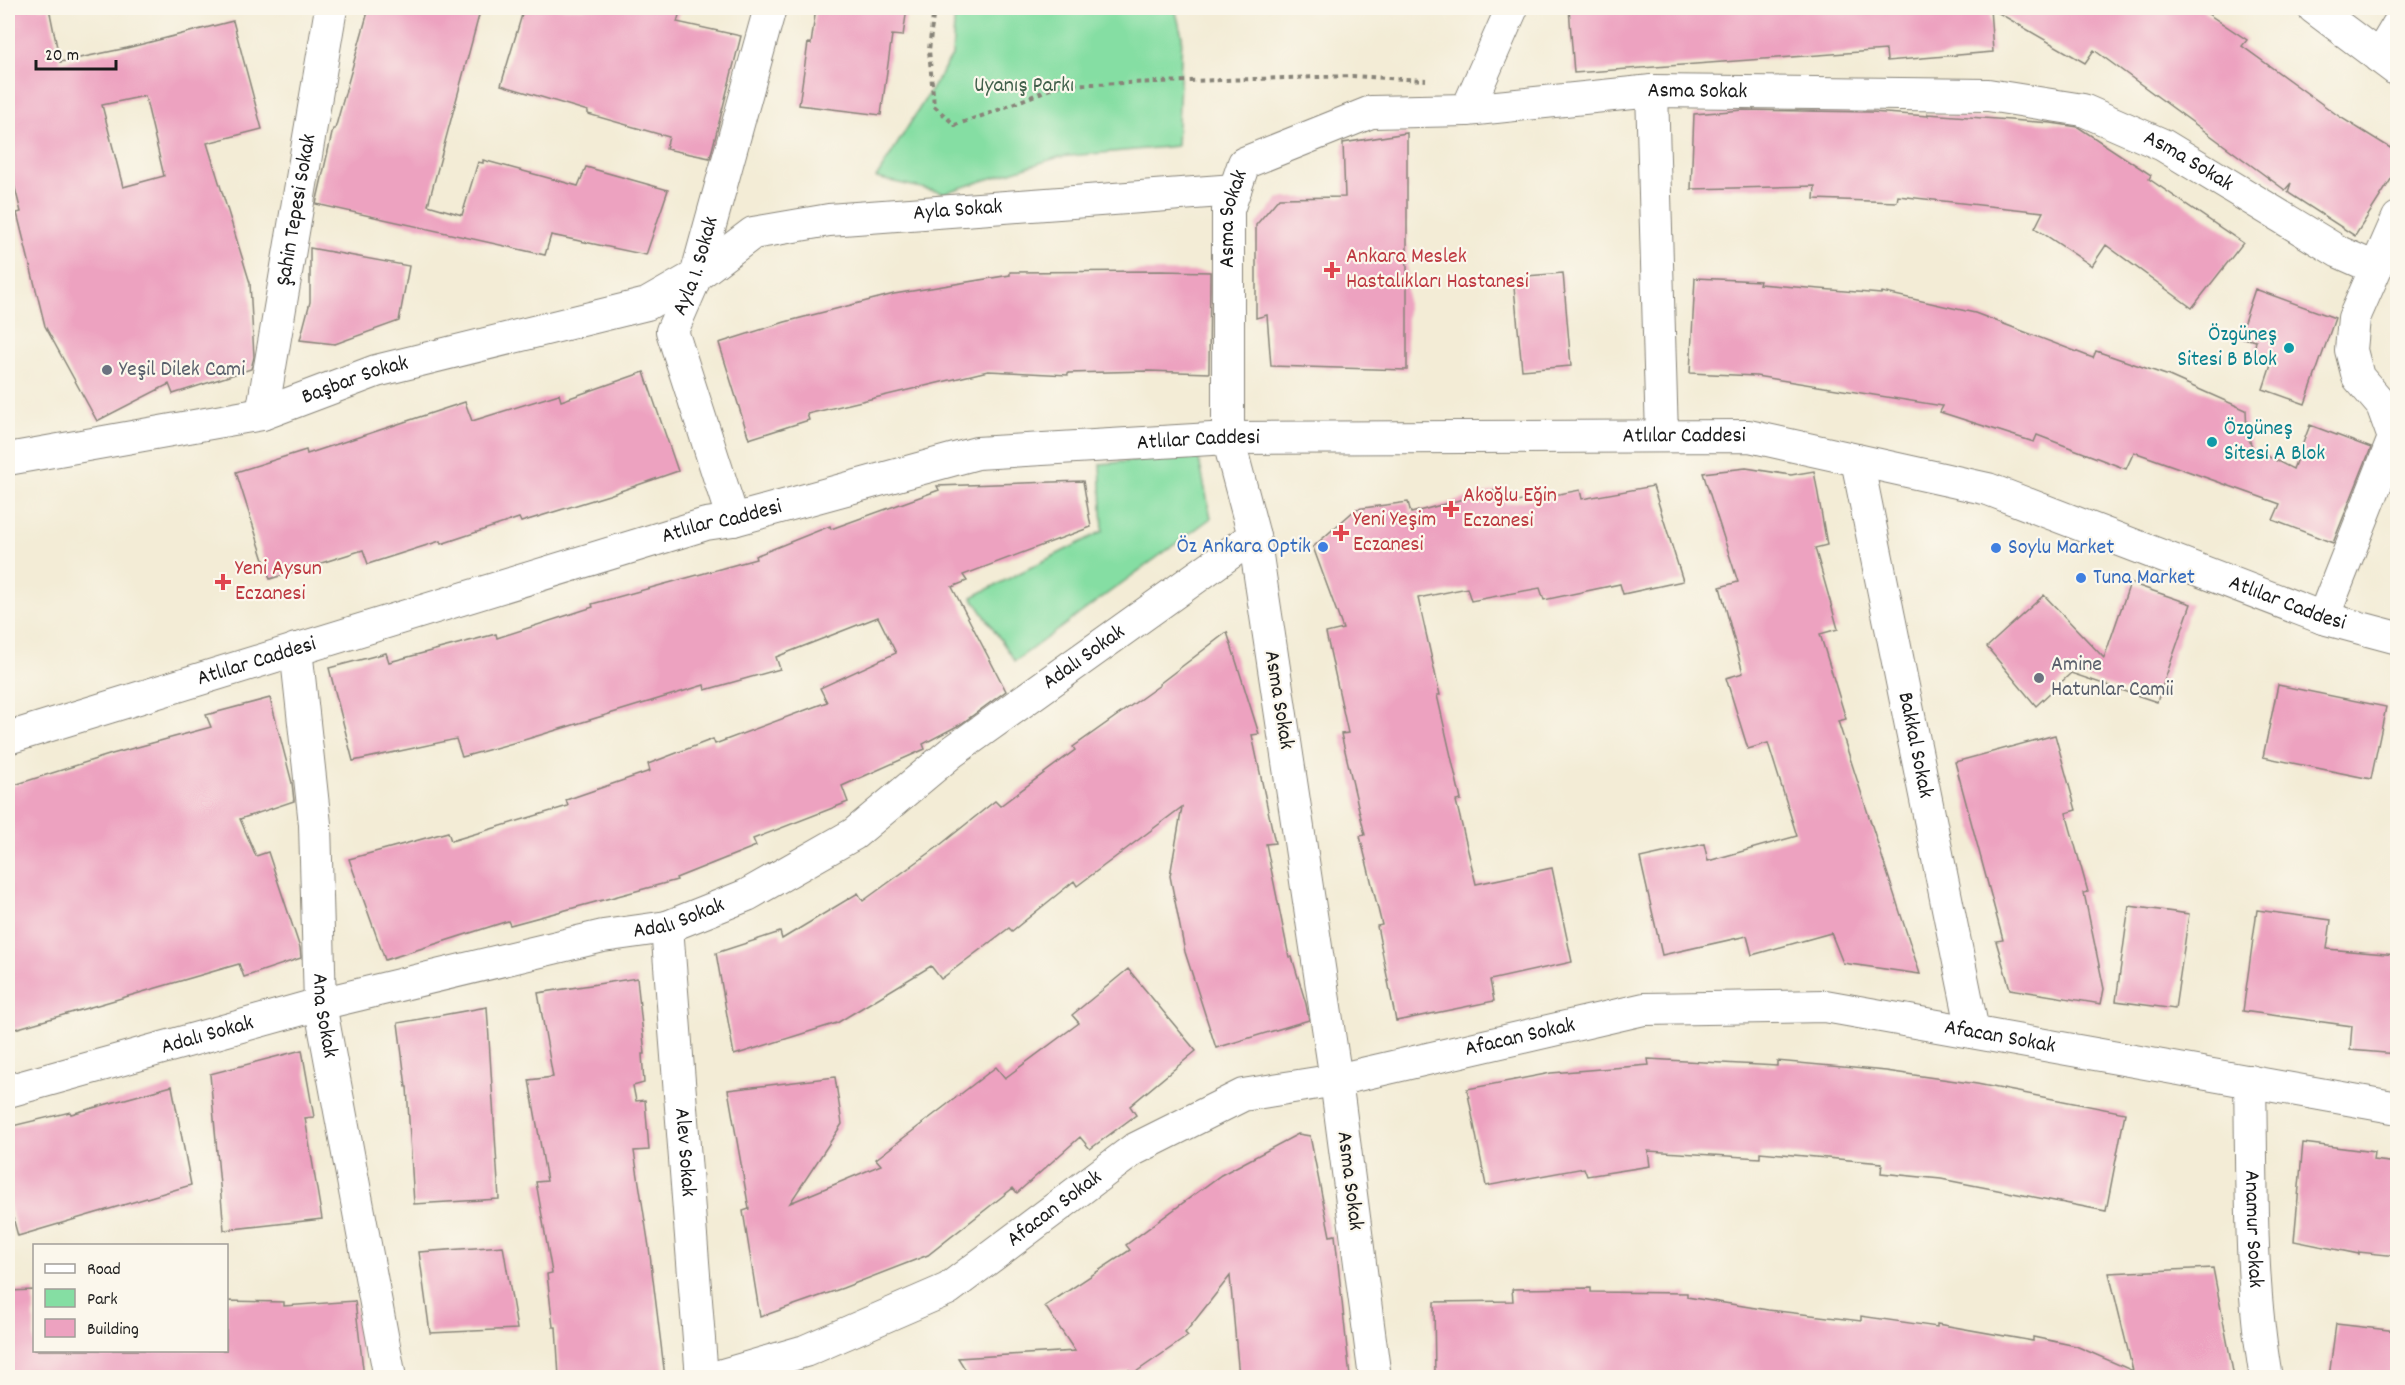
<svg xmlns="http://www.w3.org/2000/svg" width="2405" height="1385" font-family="Dekko,sans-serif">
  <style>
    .green { fill: #85dea3; stroke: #507d60; stroke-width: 1.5 }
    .building { fill: #eda2c0; fill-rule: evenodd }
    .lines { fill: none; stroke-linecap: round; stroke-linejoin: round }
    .street-casing { stroke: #888479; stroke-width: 34 }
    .path { stroke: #888479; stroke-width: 4; stroke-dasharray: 4.5 4.5; stroke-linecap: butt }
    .street { stroke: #fff; stroke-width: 32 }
    .health-dot { fill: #e0444e; stroke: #fbf7ec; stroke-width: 2 }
    .culture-dot { fill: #0f9aa8; stroke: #fbf7ec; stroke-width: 2 }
    .worship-dot { fill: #6b7280; stroke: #fbf7ec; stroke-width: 2 }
    .shop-dot { fill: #3f7fe0; stroke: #fbf7ec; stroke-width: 2 }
    .labels { text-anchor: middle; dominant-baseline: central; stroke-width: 4.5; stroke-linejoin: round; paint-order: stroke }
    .park-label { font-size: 22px; fill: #41604b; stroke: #fbf7ec }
    .street-label { font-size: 22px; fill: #1c1c1c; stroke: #fbf7ec }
    .health-label { font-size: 22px; fill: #be3a42; stroke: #fbf7ec; text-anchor: start }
    .culture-label { font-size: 22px; fill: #0d838f; stroke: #fbf7ec; text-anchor: end }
    .worship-label { font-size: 22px; fill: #5b616d; stroke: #fbf7ec; text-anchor: start }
    .shop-label { font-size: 22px; fill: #366cbe; stroke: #fbf7ec; text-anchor: start }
  </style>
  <rect width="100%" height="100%" fill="#fbf7ec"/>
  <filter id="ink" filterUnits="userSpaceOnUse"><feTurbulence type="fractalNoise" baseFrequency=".0167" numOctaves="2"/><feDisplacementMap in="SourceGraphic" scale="12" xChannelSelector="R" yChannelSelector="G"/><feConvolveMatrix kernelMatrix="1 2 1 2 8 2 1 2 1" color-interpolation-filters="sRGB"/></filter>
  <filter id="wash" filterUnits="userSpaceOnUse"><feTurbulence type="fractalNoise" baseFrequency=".008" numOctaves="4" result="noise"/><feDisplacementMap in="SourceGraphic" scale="24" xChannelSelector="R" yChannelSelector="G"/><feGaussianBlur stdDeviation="1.35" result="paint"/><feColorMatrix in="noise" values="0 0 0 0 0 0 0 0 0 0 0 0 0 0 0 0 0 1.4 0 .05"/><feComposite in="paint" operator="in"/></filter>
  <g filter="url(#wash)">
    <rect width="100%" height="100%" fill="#f3ecd6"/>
    <path class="green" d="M955,8H1175L1182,36L1177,146L1059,157L944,193L876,178L952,56Z
      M1198,455L1211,518L1015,661L972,597L1103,531L1100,464Z"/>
    <g id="blocks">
      <path class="building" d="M8,8H49L60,62L127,48L233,21L262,129L207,143L250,283L254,357L251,369L173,394L169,384L97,421L45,326L17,213L21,212L8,160ZM145,96L164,176L123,187L102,105Z
        M369,8H481L428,205L462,215L478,162L483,163V160L578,186L586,167L668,190L646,255L551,235L545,255L316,204L333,129H335Z
        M524,8H663L680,12L677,22L741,36L710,158L666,149L669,137L588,114V111L501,85Z
        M816,8H907L903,36L892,35L881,115L799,105L808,43L811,44Z
        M1569,8H1990L1993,52L1887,61L1886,50L1574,73Z
        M1990,8H2199L2247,40L2242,46L2340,117L2397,152V170L2355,236L2290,194L2288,192L2291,183L2285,190L2094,50L2085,63Z
        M1743,110L1871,112L1928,116V114L2051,123L2078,127L2151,175L2149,179L2243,243L2192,308L2106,245L2092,266L2035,228L2043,212L1898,196L1897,202L1814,199L1815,186L1691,189L1694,114Z
        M1407,133V370L1271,366L1267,315L1256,318V225L1279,198L1345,197L1343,143Z
        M310,248L409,266L399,321L335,344L300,340L310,302Z
        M1161,271L1210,272L1209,373L1148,371L1068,373V375L988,371L807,414L809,420L749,439L719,343L785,322L894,294L1010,275V272Z
        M1563,273L1571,366L1522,370L1513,277Z
        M1695,278L1760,281L1759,284L1881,294L1882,292L1975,313L2093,358L2096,351L2169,376L2246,410L2247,434L2253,449L2293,469L2310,425L2371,448L2333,543L2273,520L2280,504L2134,452L2126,469L2037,435L2034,442L1940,412L1943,406L1756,376L1690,373Z
        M2255,289L2335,318L2305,404L2263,389L2273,359L2253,355L2256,341L2239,337Z
        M644,372L678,471L609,495L521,522L519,518L441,544L440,541L368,564L363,550L270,579L236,472L306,450L307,454L465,402L472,421L559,394L561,401Z
        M1746,468L1791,475L1814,471L1827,545L1815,548L1838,629L1820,634L1846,719L1838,721L1920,974L1843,963L1831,933L1752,955L1747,936L1662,955L1640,858L1704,844L1708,861L1797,836L1768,743L1748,749L1726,678L1743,673L1720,587L1738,582L1703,473Z
        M1083,481L1091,527L963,575L967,581L952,587L1006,691L961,724L923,744L925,749L842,786L848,802L753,839L756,846L676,878L677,880L510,925L508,921L385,960L349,859L448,832L451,841L568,806L566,800L650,771L648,764L713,739L715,744L827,702L820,688L896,653L878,617L776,657L780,669L705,690L704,685L524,740L462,757L456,739L353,761L329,668L386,653L389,662L496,634L497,638L593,607L592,604L756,559L755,556L830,526L831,529L939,490L937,486Z
        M1653,486L1683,581L1623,594L1620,584L1544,600L1540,588L1471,601L1467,588L1418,598L1440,695H1437L1461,800L1456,801L1476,884L1552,868L1572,962L1490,980L1494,1001L1396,1021L1377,926L1382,925L1360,836L1365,835L1341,734L1348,733L1326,633L1343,629L1313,547L1356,509L1408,502L1411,513L1501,489L1506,504L1580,490L1582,499Z
        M2130,583L2191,604L2157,702L2071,673L2036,706L1987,647L2044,595L2104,658Z
        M1227,632L1259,734L1252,735L1275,843L1266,844L1289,957H1292L1306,1004L1309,1020L1216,1048L1185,952L1170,876L1182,807L1077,886L1074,881L1012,931L1009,928L941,979L931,966L837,1023L734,1055L716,953L780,932L782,939L858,893L863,901L935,849L995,801L1000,806L1075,750L1073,747L1160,685L1159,684Z
        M2278,685L2386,707L2371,779L2263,757Z
        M270,698L292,783L294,801L240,819L256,856L268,852L300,948L301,958L244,977L239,964L8,1031V787L112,754L211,727L206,715Z
        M2055,735L2076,810L2066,813L2088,892L2084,893L2104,989L2101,1004L2010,989L1996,941L2003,940L1955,762Z
        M2129,906L2189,914L2175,1009L2116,1001Z
        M2257,910L2331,920L2327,949L2397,955V1054L2350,1050L2352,1026L2243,1011Z
        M1128,969L1196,1051L1130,1106L1136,1115L1090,1149L1080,1137L1017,1193L1013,1188L928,1255L843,1288L760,1317L743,1211L749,1209L728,1090L835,1077L842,1124L790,1203L881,1165L876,1159L996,1067L1005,1078L1079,1023L1072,1015Z
        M637,978L645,1054H642L644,1083L633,1086L636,1101L645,1100L649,1150L634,1151L649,1247L665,1377H559L556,1327H553L547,1274L552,1273L536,1182L547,1181L529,1080L553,1077L538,993Z
        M487,1007L499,1199L414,1204L407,1087H406L398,1023Z
        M302,1050L314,1117L305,1118L322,1219L224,1230L210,1074Z
        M1648,1059L1777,1066V1061L1886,1071L1977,1084L2125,1113L2106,1211L1941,1179L1881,1173L1882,1163L1760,1152V1158L1648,1151L1650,1166L1587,1176L1584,1168L1486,1186L1467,1089L1551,1073L1649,1065Z
        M172,1086L191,1185L18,1236L8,1200V1127L70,1112L71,1114Z
        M1298,1134L1310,1136L1330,1236L1335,1235L1350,1377H1239L1230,1276L1185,1333L1188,1336L1130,1376L1129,1370L1106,1377H970L958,1358L1075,1351L1045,1306L1130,1250L1126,1245L1221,1175Z
        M2303,1143L2374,1152L2373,1160L2397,1163V1256L2359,1252V1254L2294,1241Z
        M503,1246L517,1329L430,1333L419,1252Z
        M2213,1268L2234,1377H1435L1434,1302L1513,1301L1512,1289L1591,1288V1292L1687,1293V1297L1768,1310L1861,1321V1316L1937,1327V1324L2033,1341V1337L2076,1346L2133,1371L2109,1273Z
        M34,1290V1350H226V1301L284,1302V1306L355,1301L364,1377H8V1291Z
        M2336,1324L2397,1331V1377H2329Z"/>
    </g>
  </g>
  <g filter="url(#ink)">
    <use href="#blocks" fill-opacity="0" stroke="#888479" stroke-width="1.5"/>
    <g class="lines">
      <defs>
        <g id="street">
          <path d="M2314,8L2398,71"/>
          <path d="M2379,57L2398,25"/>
          <path d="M1652,91L1662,436"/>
          <path d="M1467,110L1512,8"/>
          <path id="s1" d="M262,414L331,8"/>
          <path id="s2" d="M8,459L262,414L376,371L647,304L696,276L753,233L829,220L1235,190"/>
          <path id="s3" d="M1857,460L1973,1031"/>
          <path id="s4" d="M733,520L672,331L696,276L770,8"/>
          <path d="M2323,618L2394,438L2382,405L2358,377L2351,350L2354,318L2398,218"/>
          <path id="s5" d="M296,649L315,824L320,1004L390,1378"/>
          <path id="s6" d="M8,738L706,524L733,520L977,453L1228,438L1749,436L1988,489L2323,618L2398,638"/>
          <path id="s7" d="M667,927L702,1378"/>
          <path id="s8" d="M2250,1081C2252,1179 2249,1280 2266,1378"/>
          <path id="s9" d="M8,1091L320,1004L603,936L667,927L747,895L854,834L952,752L1254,536"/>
          <path id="s10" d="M712,1378L805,1351L948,1289L1133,1150L1243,1095L1336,1080L1644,1009L1825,1006L2398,1108"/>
          <path id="s11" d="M1375,1378L1336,1080L1254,536L1228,438V210L1244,163L1371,112L1467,110L1652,91L1988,95L2083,110L2163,145L2339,252L2375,268"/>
        </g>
      </defs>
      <use href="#street" class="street-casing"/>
      <path class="path" d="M934,8L929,50L934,106L955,125L993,112L1060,85L1352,76L1426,80"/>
      <use href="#street" class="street"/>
    </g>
  </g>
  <g class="health-dot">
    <path d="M1329 261h6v6h6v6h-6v6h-6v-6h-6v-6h6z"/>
    <path d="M1448 500h6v6h6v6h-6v6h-6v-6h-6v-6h6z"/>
    <path d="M1338 524h6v6h6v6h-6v6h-6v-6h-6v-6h6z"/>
    <path d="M220 573h6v6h6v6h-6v6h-6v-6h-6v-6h6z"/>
  </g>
  <g class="culture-dot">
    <circle cx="2289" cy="348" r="6"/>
    <circle cx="2212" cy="442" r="6"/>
  </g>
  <g class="worship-dot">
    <circle cx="107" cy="370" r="6"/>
    <circle cx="2039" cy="678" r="6"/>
  </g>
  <g class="shop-dot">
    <circle cx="1323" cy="547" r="6"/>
    <circle cx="1996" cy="548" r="6"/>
    <circle cx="2081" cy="578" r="6"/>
  </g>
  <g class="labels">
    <g class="park-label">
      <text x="1024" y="86">Uyanış Parkı</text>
    </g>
    <g class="street-label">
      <text stroke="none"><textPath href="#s11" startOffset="1694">Asma Sokak</textPath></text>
      <text stroke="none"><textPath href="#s11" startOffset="2198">Asma Sokak</textPath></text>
      <text stroke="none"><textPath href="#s2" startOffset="993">Ayla Sokak</textPath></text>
      <text stroke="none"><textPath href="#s1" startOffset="207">Şahin Tepesi Sokak</textPath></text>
      <text stroke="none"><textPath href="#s11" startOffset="1172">Asma Sokak</textPath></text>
      <text stroke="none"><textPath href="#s4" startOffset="268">Ayla 1. Sokak</textPath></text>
      <text stroke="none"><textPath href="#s2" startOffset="357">Başbar Sokak</textPath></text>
      <text stroke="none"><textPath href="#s6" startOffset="1718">Atlılar Caddesi</textPath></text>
      <text stroke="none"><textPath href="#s6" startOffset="1232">Atlılar Caddesi</textPath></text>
      <text stroke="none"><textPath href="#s6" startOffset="746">Atlılar Caddesi</textPath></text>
      <text stroke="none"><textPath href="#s6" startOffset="2348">Atlılar Caddesi</textPath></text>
      <text stroke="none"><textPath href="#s9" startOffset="1179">Adalı Sokak</textPath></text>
      <text stroke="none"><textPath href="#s6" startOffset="260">Atlılar Caddesi</textPath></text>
      <text transform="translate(1278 700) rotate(81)">Asma Sokak</text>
      <text stroke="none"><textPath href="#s3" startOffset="291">Bakkal Sokak</textPath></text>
      <text stroke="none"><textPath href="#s9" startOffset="693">Adalı Sokak</textPath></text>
      <text stroke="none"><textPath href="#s5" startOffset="368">Ana Sokak</textPath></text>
      <text stroke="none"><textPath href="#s9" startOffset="207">Adalı Sokak</textPath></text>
      <text stroke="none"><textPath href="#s10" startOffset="1376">Afacan Sokak</textPath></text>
      <text stroke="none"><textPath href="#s10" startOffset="890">Afacan Sokak</textPath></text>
      <text stroke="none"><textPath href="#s7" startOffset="226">Alev Sokak</textPath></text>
      <text transform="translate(1349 1181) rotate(83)">Asma Sokak</text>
      <text stroke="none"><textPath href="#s10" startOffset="386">Afacan Sokak</textPath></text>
      <text stroke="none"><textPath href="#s8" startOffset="148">Anamur Sokak</textPath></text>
    </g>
    <g class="health-label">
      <text x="1346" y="257">Ankara Meslek<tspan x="1346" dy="25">Hastalıkları Hastanesi</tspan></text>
      <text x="1463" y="496">Akoğlu Eğin<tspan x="1463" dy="25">Eczanesi</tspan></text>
      <text x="1353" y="520">Yeni Yeşim<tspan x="1353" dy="25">Eczanesi</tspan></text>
      <text x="235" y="569">Yeni Aysun<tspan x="235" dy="25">Eczanesi</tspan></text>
    </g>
    <g class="culture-label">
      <text x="2277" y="335">Özgüneş<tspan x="2277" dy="25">Sitesi B Blok</tspan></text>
      <text x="2224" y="429" text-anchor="start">Özgüneş<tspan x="2224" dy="25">Sitesi A Blok</tspan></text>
    </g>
    <g class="worship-label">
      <text x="119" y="370">Yeşil Dilek Cami</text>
      <text x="2051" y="665">Amine<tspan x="2051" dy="25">Hatunlar Camii</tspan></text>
    </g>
    <g class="shop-label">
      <text x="1311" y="547" text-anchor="end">Öz Ankara Optik</text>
      <text x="2008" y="548">Soylu Market</text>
      <text x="2093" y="578">Tuna Market</text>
    </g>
  </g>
  <rect width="2405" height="1385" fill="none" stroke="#fbf7ec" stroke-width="30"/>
  <rect x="33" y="1244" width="195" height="108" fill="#fbf7ec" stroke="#a29f99" stroke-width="1.5"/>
  <rect x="45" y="1264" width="30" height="9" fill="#ffffff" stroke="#a29f99" stroke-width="1.5"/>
  <text x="87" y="1274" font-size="18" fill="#1c1c1c">Road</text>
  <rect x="45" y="1289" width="30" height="18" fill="#85dea3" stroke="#a29f99" stroke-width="1.5"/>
  <text x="87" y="1304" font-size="18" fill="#1c1c1c">Park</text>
  <rect x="45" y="1319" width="30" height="18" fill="#eda2c0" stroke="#a29f99" stroke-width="1.5"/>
  <text x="87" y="1334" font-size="18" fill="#1c1c1c">Building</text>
  <path d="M36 60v9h80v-9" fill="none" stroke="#1c1c1c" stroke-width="3"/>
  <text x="45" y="60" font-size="18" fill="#1c1c1c" stroke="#fbf7ec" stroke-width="4.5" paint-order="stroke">20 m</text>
</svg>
